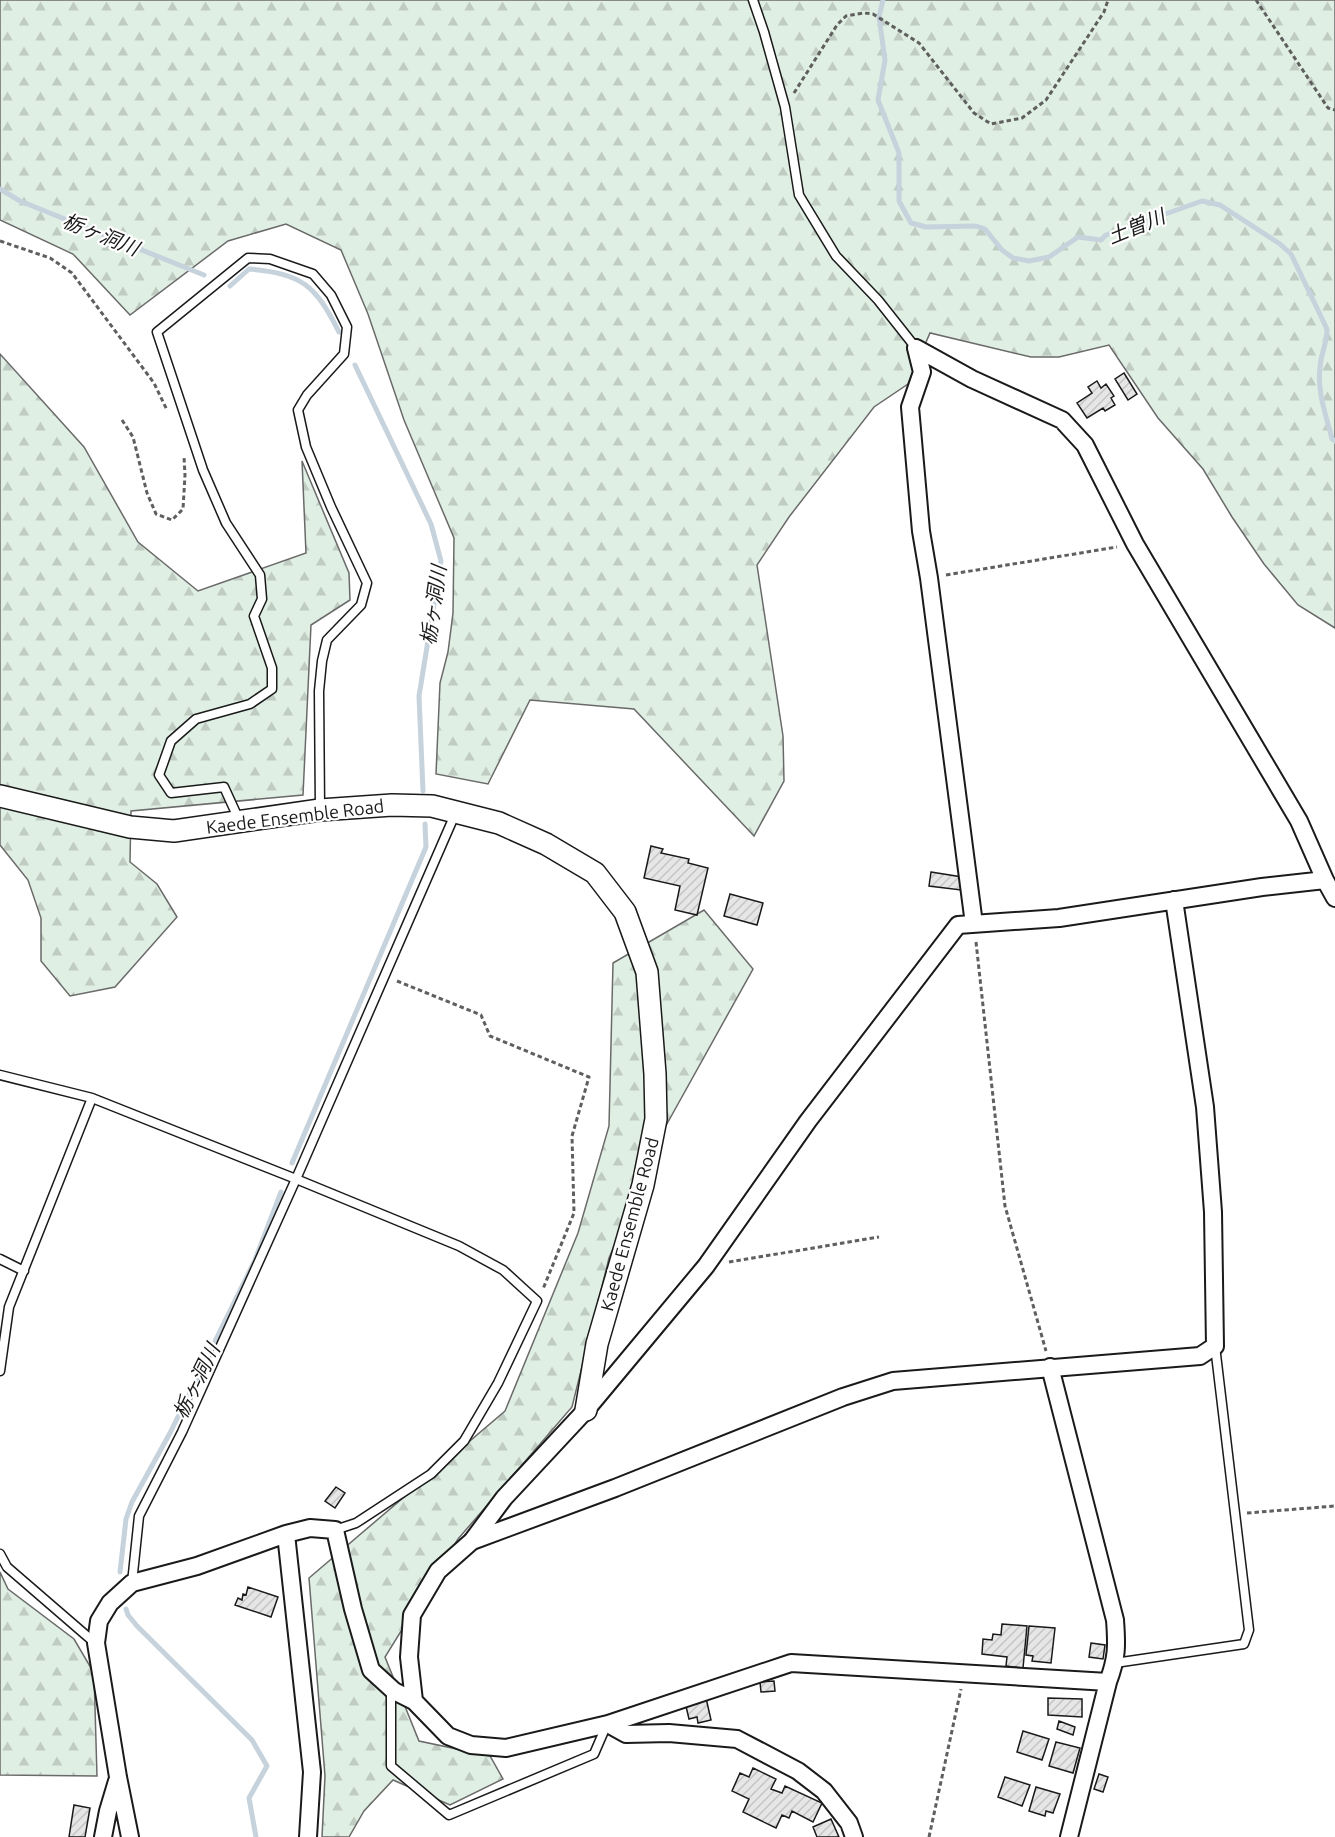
<svg xmlns="http://www.w3.org/2000/svg" width="1335" height="1837" font-family="Ubuntu,'Noto Sans JP',sans-serif">
  <style>
    .forest { fill: url(#forest-firs); stroke: #6a6a6a; stroke-width: 1.5 }
    .lines { fill: none; stroke-linecap: round; stroke-linejoin: round }
    .stream { stroke: #c6d2dc; stroke-width: 5 }
    .building { fill: url(#building-hatch); stroke: #1a1a1a; stroke-width: 1.5 }
    .service-casing { stroke: #1a1a1a; stroke-width: 11 }
    .minor-casing { stroke: #1a1a1a; stroke-width: 20 }
    .tertiary-casing { stroke: #1a1a1a; stroke-width: 24 }
    .path { stroke: #5f5f5f; stroke-width: 3; stroke-dasharray: 4.5 3; stroke-linecap: butt }
    .service { stroke: #fff; stroke-width: 8 }
    .minor { stroke: #fff; stroke-width: 16 }
    .tertiary { stroke: #fff; stroke-width: 21 }
    .labels { text-anchor: middle; dominant-baseline: central; stroke-width: 4.5; stroke-linejoin: round; paint-order: stroke }
    .street-label { font-size: 18px; fill: #1a1a1a; stroke: #fff }
    .water-label { font-size: 20px; font-style: italic; fill: #1a1a1a; stroke: #fff }
  </style>
  <defs>
    <pattern id="forest-firs" width="22" height="20" patternUnits="userSpaceOnUse" patternTransform="scale(1.5)"><rect width="22" height="20" fill="#e0efe3"/><path d="M5 1l3.5 6h-7zM16 11l3.5 6h-7z" fill="#c0ccc2"/></pattern>
    <pattern id="building-hatch" width="6" height="6" patternUnits="userSpaceOnUse" patternTransform="scale(1.5)"><rect width="6" height="6" fill="#e6e6e6"/><path d="M-1 1l2-2M0 6l6-6M5 7l2-2" fill="none" stroke="#c5c5c5"/></pattern>
  </defs>
  <rect width="100%" height="100%" fill="#fff"/>
  <path class="forest" d="M0,0H1335V628L1298,605L1264,564L1232,517L1203,469L1158,418L1109,345L1059,357H1031L930,333L908,384L874,407L789,517L757,565L783,736L784,781L754,836L634,709L530,700L488,784L436,774L440,683L448,652L453,613L454,538L404,420L368,314L341,250L286,224L228,241L130,315L73,254L0,220Z
    M0,354L84,447L138,542L198,591L306,553L302,461L349,573L350,600L311,625L303,795L131,811L130,862L157,884L177,917L115,987L70,996L41,961V918L28,880L0,845Z
    M704,910L753,969L663,1131L609,1258L572,1407L458,1539L385,1657L419,1741L490,1756L503,1779L450,1805L393,1780L364,1811L349,1837H322L325,1776L309,1578L505,1411L578,1233L609,1126L613,963Z
    M0,1572L8,1589L74,1639L94,1673L97,1776L0,1775Z"/>
  <g class="lines">
    <path class="stream" d="M883,0L879,17L885,60L878,100L899,153V201L911,223L926,227L976,226L985,229L1002,250L1013,258L1029,261L1049,257L1078,237L1101,240L1106,235L1202,201L1220,205L1280,244L1291,254L1327,329C1327,343 1321,354 1320,367C1317,392 1326,415 1332,439L1335,441
      M0,189L20,201L204,275
      M230,286L249,269C303,274 315,285 339,332
      M355,365L431,524L441,561L419,696L423,791
      M292,1163L426,847L425,824
      M120,1572L126,1519L132,1502L170,1433L255,1260L281,1192
      M126,1609L128,1615L137,1626L252,1740L267,1766L249,1798L256,1837"/>
  </g>
  <path class="building" d="M1124,373L1137,394L1128,400L1115,379Z
    M1097,381L1101,388L1106,384L1114,396L1111,398L1115,405L1105,411L1103,408L1087,418L1077,403L1092,393L1088,387Z
    M651,846L663,849L661,853L689,859L688,863L708,868L697,915L675,910L680,886L644,878Z
    M931,872L962,877L961,890L929,886Z
    M730,894L763,903L757,925L724,916Z
    M336,1487L345,1493L335,1508L325,1501Z
    M248,1587L278,1597L271,1617L235,1605L238,1598L242,1600L243,1594L246,1595Z
    M1002,1624L1027,1626L1023,1668L1006,1666L1007,1657L982,1654L983,1639L992,1640L993,1634L1001,1635Z
    M1029,1626L1055,1628L1051,1663L1032,1661L1033,1656L1026,1655Z
    M1091,1643L1105,1645L1103,1659L1089,1657Z
    M774,1681L775,1691L761,1692L760,1682Z
    M706,1698L711,1720L698,1723L697,1717L689,1719L685,1702Z
    M1048,1698L1082,1699V1717L1048,1715Z
    M1059,1721L1075,1727L1073,1735L1057,1729Z
    M1023,1731L1049,1739L1042,1760L1017,1752Z
    M1056,1742L1080,1748L1073,1773L1049,1766Z
    M753,1768L776,1779L771,1789L782,1793L785,1786L822,1803L813,1822L792,1811L789,1818L782,1815L776,1828L743,1812L749,1799L732,1791L740,1773L749,1777Z
    M1099,1774L1108,1777L1103,1792L1094,1789Z
    M1005,1777L1030,1785L1022,1806L998,1797Z
    M1036,1787L1060,1794L1053,1813L1046,1811L1045,1816L1029,1811Z
    M74,1805L90,1808L85,1837H69Z
    M831,1819L839,1837H817L813,1827Z"/>
  <g class="lines">
    <defs>
      <path id="service" d="M753,0L764,32L785,107L799,195L836,256L878,300L916,348
        M240,822L224,787L171,793L159,775L171,741L196,719L250,704L272,689V668L254,616L262,599L260,575L226,523L203,470L157,332L248,258L270,259L313,274L331,295L347,327L344,354L307,395L298,410L306,447L331,507L367,583L361,605L327,640L322,661L319,691L320,809
        M0,1075L92,1098L296,1179L459,1246L503,1270L537,1301L498,1383L464,1441L431,1474L356,1523L335,1530
        M0,1259L24,1271
        M0,1371L9,1307L92,1098
        M0,1554L7,1567L95,1643
        M132,1583L139,1516L182,1432L296,1179L456,812
        M1115,1663L1244,1644L1249,1630L1215,1346
        M391,1688V1766L449,1815L594,1754L607,1724"/>
      <path id="minor" d="M916,348L972,379L1062,420L1085,445L1135,544L1299,821L1325,880L1335,898
        M916,348L922,372L910,407L921,531L929,578L974,924
        M1050,1367L1115,1620C1117,1646 1117,1658 1108,1682L1069,1837
        M286,1534L312,1772L308,1837
        M472,1541L615,1488L843,1397L893,1381L1200,1356L1215,1346L1213,1212L1205,1107L1174,900
        M414,1701L409,1657L412,1615L438,1571L472,1541L504,1498L586,1410L706,1266L808,1121L958,925L1059,918L1262,887L1325,880
        M608,1724L626,1734L669,1733L737,1739L798,1771L824,1791L849,1823L854,1837
        M103,1837L108,1811L117,1781
        M130,1837L118,1777L96,1643L99,1621L110,1603L132,1583L197,1566L286,1534L310,1528L335,1530L353,1609L371,1670L394,1691L414,1701L448,1736L471,1745L506,1748L608,1724L791,1663L1108,1682"/>
      <path id="tertiary" d="M0,796L130,827L174,831L320,810L392,805L432,806L499,823L546,844L595,873L625,912L647,972L655,1074L656,1119L643,1185L597,1344L586,1410"/>
    </defs>
    <use href="#service" class="service-casing"/>
    <use href="#minor" class="minor-casing"/>
    <use href="#tertiary" class="tertiary-casing"/>
    <path class="path" d="M1256,0L1328,108L1335,110
      M794,93L837,25L846,16L864,13L873,14L919,43L974,113L991,124L1022,118L1046,100L1104,12L1108,0
      M0,241L50,258L72,273L154,383L167,410
      M122,420L133,437L147,493L156,514L172,520L183,509L185,475L184,457
      M946,575L1117,547
      M976,942L1005,1206L1046,1351
      M397,981L481,1015L490,1036L589,1077L572,1136L574,1213L543,1289
      M729,1262L879,1237
      M1247,1513L1335,1506
      M929,1837L961,1689"/>
    <use href="#service" class="service"/>
    <use href="#minor" class="minor"/>
    <use href="#tertiary" class="tertiary"/>
  </g>
  <g class="labels">
    <g class="street-label">
      <text transform="translate(295 816) rotate(-7)">Kaede Ensemble Road</text>
      <text transform="translate(629 1224) rotate(-75)">Kaede Ensemble Road</text>
    </g>
    <g class="water-label">
      <text transform="translate(1136 226) rotate(-22)">土曽川</text>
      <text transform="translate(101 234) rotate(22)">栃ヶ洞川</text>
      <text transform="translate(433 605) rotate(-82)">栃ヶ洞川</text>
      <text transform="translate(196 1381) rotate(-64)">栃ヶ洞川</text>
    </g>
  </g>
</svg>
